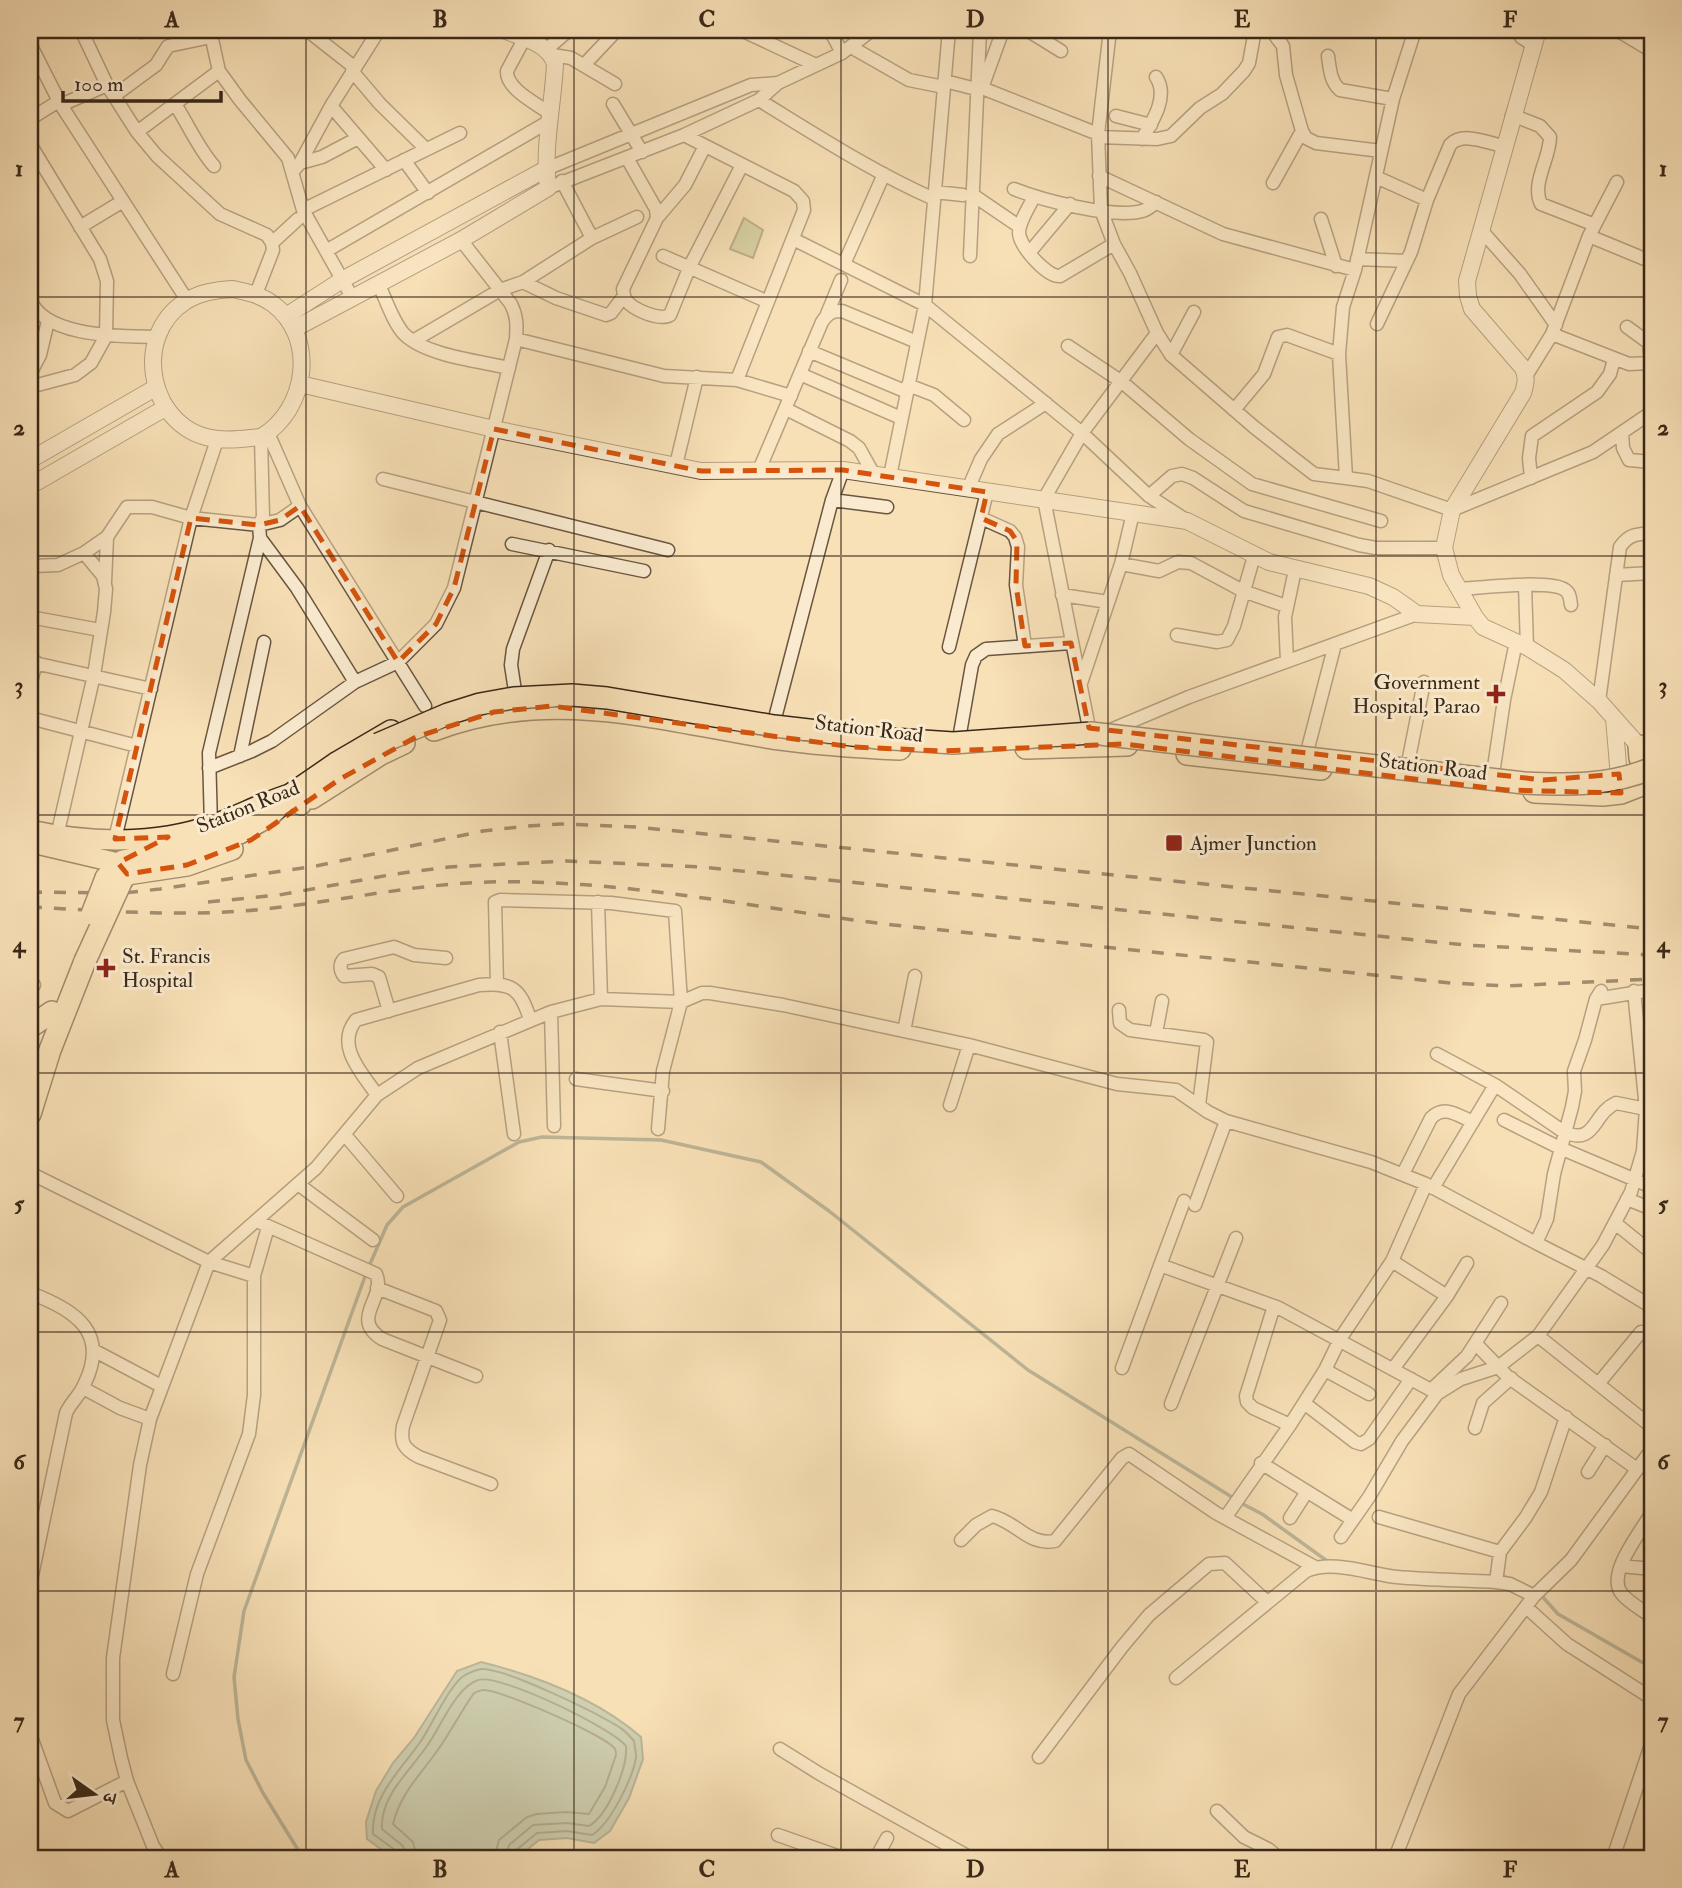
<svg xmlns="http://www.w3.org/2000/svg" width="1682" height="1888" font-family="'IM FELL Double Pica','Noto Serif Devanagari',serif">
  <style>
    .green { fill: #b7c393; stroke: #787656; stroke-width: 2 }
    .water { fill: #9dbdac; stroke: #758171; stroke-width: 2 }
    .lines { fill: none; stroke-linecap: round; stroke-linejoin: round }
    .shore { stroke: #6b7262; stroke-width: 2 }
    .stream { stroke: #758171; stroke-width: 3.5 }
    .minor-casing { stroke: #695640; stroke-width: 15 }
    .tertiary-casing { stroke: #695640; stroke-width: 18 }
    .primary-casing { stroke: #392818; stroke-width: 22 }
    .trunk-casing { stroke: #392818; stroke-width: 24 }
    .minor { stroke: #faebd0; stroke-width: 12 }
    .tertiary { stroke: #faebd0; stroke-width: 16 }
    .primary { stroke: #f8e0b7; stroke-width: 19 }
    .trunk { stroke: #f8e0b7; stroke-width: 21 }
    .rail { stroke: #392818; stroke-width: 3.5; stroke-dasharray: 12 12; stroke-linecap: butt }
    .trunk-bridge-casing { stroke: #392818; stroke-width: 24; stroke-linecap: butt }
    .trunk-bridge { stroke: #f8e0b7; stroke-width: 21 }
    .marked { fill: none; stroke: #d6540d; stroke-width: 5; stroke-dasharray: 14 9; stroke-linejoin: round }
    .grid { fill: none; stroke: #392818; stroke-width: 2; stroke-opacity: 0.55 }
    .poi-dot { fill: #8f2418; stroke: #faebd0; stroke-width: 2.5 }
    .labels { text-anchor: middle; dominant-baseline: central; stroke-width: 6; stroke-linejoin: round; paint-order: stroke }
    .poi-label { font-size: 21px; fill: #392818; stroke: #faebd0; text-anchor: start }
    .street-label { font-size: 21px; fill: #392818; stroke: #faebd0 }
    .neatline { fill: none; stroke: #392818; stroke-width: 2.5 }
    .grid-label { font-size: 23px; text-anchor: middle; font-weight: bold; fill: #392818 }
  </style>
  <rect width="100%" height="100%" fill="#f8e0b7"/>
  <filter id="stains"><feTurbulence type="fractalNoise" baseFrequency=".00286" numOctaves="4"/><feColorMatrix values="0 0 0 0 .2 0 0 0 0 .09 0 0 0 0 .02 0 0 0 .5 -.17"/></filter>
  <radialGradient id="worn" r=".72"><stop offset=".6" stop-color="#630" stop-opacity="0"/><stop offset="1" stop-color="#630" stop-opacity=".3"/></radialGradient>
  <path class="green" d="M744,218L763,230L753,258L730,249Z"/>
  <path class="water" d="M481,1662C537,1676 597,1699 641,1737L643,1759L629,1798L610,1831L594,1843L567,1838L539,1840L517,1858H393L367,1839L366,1822L376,1791L393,1763L414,1738L457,1671Z"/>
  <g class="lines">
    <path class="shore" d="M398,1858L395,1850L373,1834C371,1796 401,1770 421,1741C433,1723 446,1692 461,1678C465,1674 476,1670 481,1669C503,1667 592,1711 614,1724C622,1728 629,1735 634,1741C635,1747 636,1753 636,1758C632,1780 610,1824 592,1835L567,1831L537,1833L515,1851L513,1858
      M406,1858L403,1846L382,1829C380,1796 410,1771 427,1746C440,1728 456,1687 478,1680C499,1673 612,1728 626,1746C628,1767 608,1815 589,1826L567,1823L533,1825L509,1845L505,1858
      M417,1858L413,1842L393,1824C400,1795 418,1777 435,1754C449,1735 460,1713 474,1693C477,1692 480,1690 484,1690C501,1690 607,1736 615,1749C616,1751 616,1753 616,1755L605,1787L589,1814L566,1812L537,1814L527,1817L499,1840L494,1858"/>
    <path class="stream" d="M1241,1503L1262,1514L1330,1563
      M1501,1575L1529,1587
      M1541,1595L1558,1614L1652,1668
      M303,1858L263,1793L246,1760L238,1719L234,1677L244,1611L367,1271L387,1225L403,1207L519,1142L542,1137L661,1140L761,1162L829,1211L1028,1370L1235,1499"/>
    <defs>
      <path id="minor" d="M81,30L107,85L137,132L157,156L220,214L267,235L272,243L273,250L256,294
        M140,30L141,32
        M307,30L354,67
        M529,30L507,71C506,89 536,103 549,113
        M741,30L816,65
        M830,30L842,53
        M1003,30L982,88L1098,134
        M1027,30L1061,51
        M1110,30L1098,134L1101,210L1114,244L1130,273L1157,333L1171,355L1254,427L1292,457L1314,474L1346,478
        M1271,30L1283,46L1286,75L1302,131L1306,138L1316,143L1381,151
        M1415,30L1393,99L1355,270L1343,307L1339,354L1346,478L1368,481L1452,510L1593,452L1652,412
        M1518,30L1521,37L1533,45
        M1617,30L1652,51
        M30,44L61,105L187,300
        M851,47L909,80L944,87
        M547,49L569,30
        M553,55L571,58L615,84
        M1328,56C1330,69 1330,81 1340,90L1393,99
        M584,65L617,30
        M219,71L240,100L288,158L303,210L352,297
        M352,71L380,104L426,149
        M945,81L976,89L982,88
        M114,96L156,65L168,46L211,37
        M759,100C816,135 873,172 934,199
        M175,104C188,124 198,148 214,166
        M613,104L642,152
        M61,105L107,85
        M331,106L386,170
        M1512,115L1540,126L1550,137C1550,159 1531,183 1541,204L1595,225
        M1116,116L1151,125
        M30,119L59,101
        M137,132L219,71L210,30
        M684,135L794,191L803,201L804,210L737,380
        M1098,137L1157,139L1171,136L1200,108L1222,94L1244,71L1249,63L1255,30
        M1142,139C1153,121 1169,96 1156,77
        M30,144L100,259L107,281L106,336L91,363L75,375L30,387
        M627,158L656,209L657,218L623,289C624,293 623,296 626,300C633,310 660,321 670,315L690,266L742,165
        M404,160L428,193
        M300,163L322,157L358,138
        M546,169L751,85L778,83
        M293,171L300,163L331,106L379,30
        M1099,176L1223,234L1355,270
        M1376,177L1427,200
        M1273,183L1302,131
        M548,188L684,135L759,100L778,83L842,53L872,30
        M1014,189C1042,200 1113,219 1142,211C1148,210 1151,206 1156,202
        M935,192L963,195
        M973,195L1020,227
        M1034,197C1029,207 1019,222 1019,233C1020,247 1047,277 1060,276L1114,244
        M303,210L460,133
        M657,218L685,185L705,146
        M1321,219L1336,266
        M80,227L123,201
        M1481,230L1520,274L1556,325
        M1589,236L1652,262
        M592,238L637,217
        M793,239L925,305L1082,433L1149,496L1186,520
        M272,243L298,219
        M326,251L548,122
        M1029,253L1070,204
        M663,256L766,301
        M970,256L980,30
        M1357,259L1407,261
        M844,264L884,174
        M523,282L556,298L606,315L611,313L624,296
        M379,285C386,300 393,322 404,334C426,356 480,361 509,368
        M30,299C44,338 123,336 157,337
        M827,314L841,280
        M1377,324L1411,252L1427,200L1450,145C1462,131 1488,143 1503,146
        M1627,327L1649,343L1652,371
        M1552,334L1629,364L1650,363
        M516,339L664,376L737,380L791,396
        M413,341L500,290L523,282L592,238L562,181
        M1068,346L1122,382L1189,439L1252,484L1381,521
        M809,351L907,392
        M1171,355L1194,312
        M30,374L40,355L48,321
        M800,374L901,418
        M1526,376L1552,334L1589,236L1617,182
        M908,385L934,395L964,420
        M786,409L850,441L859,448L873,473
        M1234,410L1264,374L1278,337L1287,335L1339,354
        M268,433L300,506L425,706
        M1622,433L1623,448L1629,460L1652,462
        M676,465L697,377
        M759,470L822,322C828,313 832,311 842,311L917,342
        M890,476L925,305L949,30
        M1531,478L1529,458L1532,436L1597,392L1610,374L1614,359
        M383,479L668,550
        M968,489L981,459L998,434L1046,403
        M1149,496L1172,476L1182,474L1193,478L1244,511L1359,545L1376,548H1444
        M832,500L887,507
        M981,518L1010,531L1015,537L1018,547L1016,585L1025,646
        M260,538L297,588L355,682
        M512,544L644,571
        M1121,564L1159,571L1178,562L1191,563L1243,591L1286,606
        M30,569L33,566L58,565L84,553L107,537L127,507H152L191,518L259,525L280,520L300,506
        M1616,575L1652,573
        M105,582L107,537
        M1525,585L1527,647
        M1459,589C1479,588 1551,579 1565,590C1570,593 1570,598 1571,605
        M1062,595L1108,602
        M30,617L100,630
        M1177,635L1217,642L1227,640L1234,626L1254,556
        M949,647L987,492
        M1287,661L1285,617L1295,570
        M30,662L151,689
        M1081,683L1121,564L1133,513
        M30,686L36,662
        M515,691L511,665L513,649L549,550
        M1599,701L1620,547C1629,534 1637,534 1652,533
        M30,718L137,746
        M775,718L832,500L843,470
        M1089,728L1044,499L1082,433L1157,333
        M1113,729L1189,697L1417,614
        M959,739L972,665L976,656L986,649L1071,643
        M1307,752L1335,644
        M240,756L264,642
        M1408,763L1424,682
        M209,768L252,751L272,741L355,682L398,662L436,624L454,588L516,339C517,325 517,316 511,304L461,240
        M1493,774L1504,700L1516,642
        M211,825L209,753L260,538L259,525L263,517L261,437
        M57,836L94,675L104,612L106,589L103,576L84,553
        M115,839L191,518L217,440
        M598,902L601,999
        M497,984L495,902L500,900L611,903L675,911L681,1002L663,1071L658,1129
        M30,985H34
        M1596,999L1652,990
        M1119,1010L1120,1023L1130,1030L1204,1040L1207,1042L1199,1105
        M389,1011L379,977L372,974L344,976C340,971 339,964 344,959L394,947L414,955L446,958
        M551,1012L554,1126
        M904,1031L915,976
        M500,1032L514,1134
        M1156,1033L1162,1001
        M1437,1054L1495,1085L1564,1132C1596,1146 1592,1114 1616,1103L1646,1109
        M576,1079L663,1091
        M377,1095C362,1073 335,1046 356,1020L479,985C512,982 520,988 530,1019
        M950,1105L969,1045
        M1504,1120L1560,1148L1652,1187
        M345,1135L397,1196
        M30,1173L209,1262L254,1276
        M1403,1174L1431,1118C1445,1104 1458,1116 1473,1122
        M298,1184L373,1240
        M1433,1188L1495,1085
        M1627,1199L1652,1209
        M1195,1205L1226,1121
        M261,1223L376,1274C387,1298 349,1318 382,1339L476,1376
        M1615,1223L1652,1253
        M1536,1243L1547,1219L1554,1174L1572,1107L1575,1091L1574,1071L1585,1040L1596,999L1601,991
        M1392,1261L1447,1296L1393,1369
        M1160,1265L1279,1308L1431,1390
        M377,1288L436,1311L440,1320L403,1426C400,1443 404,1449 419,1457L491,1484
        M30,1293C76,1310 110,1333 84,1385C80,1395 71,1402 66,1413L30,1585
        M1447,1296L1467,1263
        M1274,1306L1246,1396L1247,1402L1253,1408L1290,1425
        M1538,1336L1652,1427
        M1476,1344L1508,1377L1637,1469
        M95,1351L161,1386
        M1122,1368L1184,1201
        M1325,1370L1369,1394
        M1598,1384L1641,1332
        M83,1388L120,1408L150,1419
        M1433,1391L1431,1390L1467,1356L1501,1303
        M1304,1403L1355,1442L1361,1444L1369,1439L1411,1379
        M1171,1404L1236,1238
        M1475,1428L1483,1403L1511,1378
        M1261,1463L1353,1520
        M1588,1472L1605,1445
        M1652,1512C1642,1531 1605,1574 1622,1594C1629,1603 1643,1610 1652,1617
        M1379,1517L1500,1552
        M1225,1518L1290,1425L1325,1370L1340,1339L1392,1261L1426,1184
        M1290,1518L1306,1493
        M1341,1537L1369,1497L1402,1441L1437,1394L1461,1379L1498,1367L1538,1336L1603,1245L1631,1192L1643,1151L1646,1109L1634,991
        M961,1540L976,1525L992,1516C1017,1522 1028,1546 1055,1541L1122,1458L1129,1454L1216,1513L1315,1567
        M1621,1566L1652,1569
        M1496,1582L1500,1552L1526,1517L1541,1492L1566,1417
        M1526,1607L1567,1644L1648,1696
        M173,1674L197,1574L249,1434L254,1395V1276L268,1227
        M1176,1678L1306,1571C1333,1559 1369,1574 1397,1577C1430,1580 1463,1580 1496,1582L1510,1584L1534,1596
        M30,1734L55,1803L68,1811L127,1781
        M780,1749L820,1774L971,1858
        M1039,1757L1122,1647L1149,1615L1209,1564L1225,1563L1267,1602
        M1217,1811L1244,1837L1268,1849L1279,1858
        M778,1835L843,1858
        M161,1858L153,1846L127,1781L121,1758L113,1720V1658L140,1465L150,1419L209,1262L316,1168L377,1095L418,1068L551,1012L601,999L681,1002L702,993H710L783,1005L969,1045L1117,1084L1176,1090L1208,1112L1226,1121L1371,1162L1426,1184L1536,1243L1601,1276L1652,1307
        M876,1858L887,1838
        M1395,1858L1459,1694L1534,1596L1571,1560L1652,1449
        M1613,1858L1652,1742"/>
      <path id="tertiary" d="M1538,30L1467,281L1468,296L1472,309L1523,368C1527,377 1526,383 1523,393L1452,510L1444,548L1451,575L1475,617L1483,627L1527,647L1564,670L1599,701L1639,746
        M233,289C247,292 261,295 273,304C317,337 308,409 261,437C248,438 232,441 218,439C150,433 129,337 186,301C201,292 216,290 233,289Z
        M286,316L342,280L546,169
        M294,329L461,240L548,188C543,146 553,106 555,64C549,43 522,38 504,30
        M300,384L494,429L701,471L843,470L1187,521L1269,562L1369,586L1393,597L1417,614L1475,617
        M30,460L155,388
        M30,486L165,408
        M1614,718L1620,789"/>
      <path id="primary" d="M30,830C88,843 155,845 212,825C240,815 265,801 293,793L301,805
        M41,845L118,863L127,874"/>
      <path id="trunk" d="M434,730C549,686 656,719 772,738C815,744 857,747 900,749
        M1026,748L1127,745
        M1652,752L1639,746L1640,758L1652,772
        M1187,754L1321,769
        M1534,792L1603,795L1621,793L1652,781
        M312,798L381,754L404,743
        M106,878L123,861L206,844L240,833L269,816L293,793L338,762L391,731
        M122,880L127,874L187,865L232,849
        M30,1027L52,1012
        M30,1114L50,1050L85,961"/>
    </defs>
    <use href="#minor" class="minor-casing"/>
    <use href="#tertiary" class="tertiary-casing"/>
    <use href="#primary" class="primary-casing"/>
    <use href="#trunk" class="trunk-casing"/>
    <use href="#minor" class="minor"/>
    <use href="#tertiary" class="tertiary"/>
    <use href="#primary" class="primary"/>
    <use href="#trunk" class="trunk"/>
    <path class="rail" d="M30,892L124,893L160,889L316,866L483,831L527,826L561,824L636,827L1652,929
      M208,902L279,895L395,874L449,867L566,861L702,867L1465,945L1652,955
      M30,907C110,911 193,918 273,908C345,900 416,884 489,882C625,879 759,909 893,925L1451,983L1506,986L1652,979"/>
    <defs>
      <path id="trunk-bridge" d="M378,744L448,714L480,704L514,698L572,695L607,698L774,726L878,738L953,743L1091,733L1524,783C1568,785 1611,786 1652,768
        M92,914L106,878
        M85,961L122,880"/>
    </defs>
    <use href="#trunk-bridge" class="trunk-bridge-casing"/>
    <use href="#trunk-bridge" class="trunk-bridge"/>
  </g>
  <path d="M0 0H1682V1888H0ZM494,429L701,471L843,470L987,492L981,518L1010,531L1017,541L1016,585L1025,646L1071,643L1089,728L1543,780L1619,774L1621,793L1506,790L1124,744L943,751L853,747L552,706L494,712L416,737L340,779L251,840L187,865L127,874L118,863L168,837L115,839L191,518L259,525L280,520L300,506L398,662L436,624L454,588Z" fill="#f8e0b7" fill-opacity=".55" fill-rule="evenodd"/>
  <path class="marked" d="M494,429L701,471L843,470L987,492L981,518L1010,531L1017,541L1016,585L1025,646L1071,643L1089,728L1543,780L1619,774L1621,793L1506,790L1124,744L943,751L853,747L552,706L494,712L416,737L340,779L251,840L187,865L127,874L118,863L168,837L115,839L191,518L259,525L280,520L300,506L398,662L436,624L454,588Z"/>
  <path class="grid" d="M306,30V1858M574,30V1858M841,30V1858M1108,30V1858M1376,30V1858M30,297H1652M30,556H1652M30,815H1652M30,1073H1652M30,1332H1652M30,1591H1652"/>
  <g class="poi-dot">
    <path d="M1492.5 683.5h7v7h7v7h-7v7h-7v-7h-7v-7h7z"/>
    <rect x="1165" y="834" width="18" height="18" rx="3.5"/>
    <path d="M102.5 957.5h7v7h7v7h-7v7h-7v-7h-7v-7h7z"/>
  </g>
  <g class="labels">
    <g class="poi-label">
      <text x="1480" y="682" text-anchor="end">Government<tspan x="1480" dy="24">Hospital, Parao</tspan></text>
      <text x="1190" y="843">Ajmer Junction</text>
      <text x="122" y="956">St. Francis<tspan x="122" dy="24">Hospital</tspan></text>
    </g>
    <g class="street-label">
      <text transform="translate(869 729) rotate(7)">Station Road</text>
      <text transform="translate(1433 767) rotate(7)">Station Road</text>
      <text transform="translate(248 807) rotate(-22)">Station Road</text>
    </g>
  </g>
  <rect width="1682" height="1888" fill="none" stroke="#f8e0b7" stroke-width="77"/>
  <g transform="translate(94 1794) rotate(104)" stroke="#faebd0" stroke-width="5" paint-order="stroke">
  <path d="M0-5L12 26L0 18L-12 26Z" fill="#392818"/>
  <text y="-10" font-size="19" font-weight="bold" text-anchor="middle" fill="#392818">उ</text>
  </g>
  <path d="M63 91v10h158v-10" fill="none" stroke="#392818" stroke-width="3.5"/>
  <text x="74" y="91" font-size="21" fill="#392818" stroke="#faebd0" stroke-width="5" paint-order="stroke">100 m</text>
  <rect x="38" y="38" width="1606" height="1812" class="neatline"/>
  <g class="grid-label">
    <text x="172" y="27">A</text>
    <text x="440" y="27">B</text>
    <text x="707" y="27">C</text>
    <text x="975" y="27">D</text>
    <text x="1242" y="27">E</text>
    <text x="1510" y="27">F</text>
    <text x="19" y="176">1</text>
    <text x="1663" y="176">1</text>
    <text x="19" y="435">2</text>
    <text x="1663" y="435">2</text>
    <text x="19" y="693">3</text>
    <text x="1663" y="693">3</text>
    <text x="19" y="952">4</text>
    <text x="1663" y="952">4</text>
    <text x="19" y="1211">5</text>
    <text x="1663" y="1211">5</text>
    <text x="19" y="1469">6</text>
    <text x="1663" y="1469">6</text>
    <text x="19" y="1728">7</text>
    <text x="1663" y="1728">7</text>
    <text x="172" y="1877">A</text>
    <text x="440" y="1877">B</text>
    <text x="707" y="1877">C</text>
    <text x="975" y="1877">D</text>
    <text x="1242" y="1877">E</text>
    <text x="1510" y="1877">F</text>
  </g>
  <rect width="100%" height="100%" filter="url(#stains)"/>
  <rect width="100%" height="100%" fill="url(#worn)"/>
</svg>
